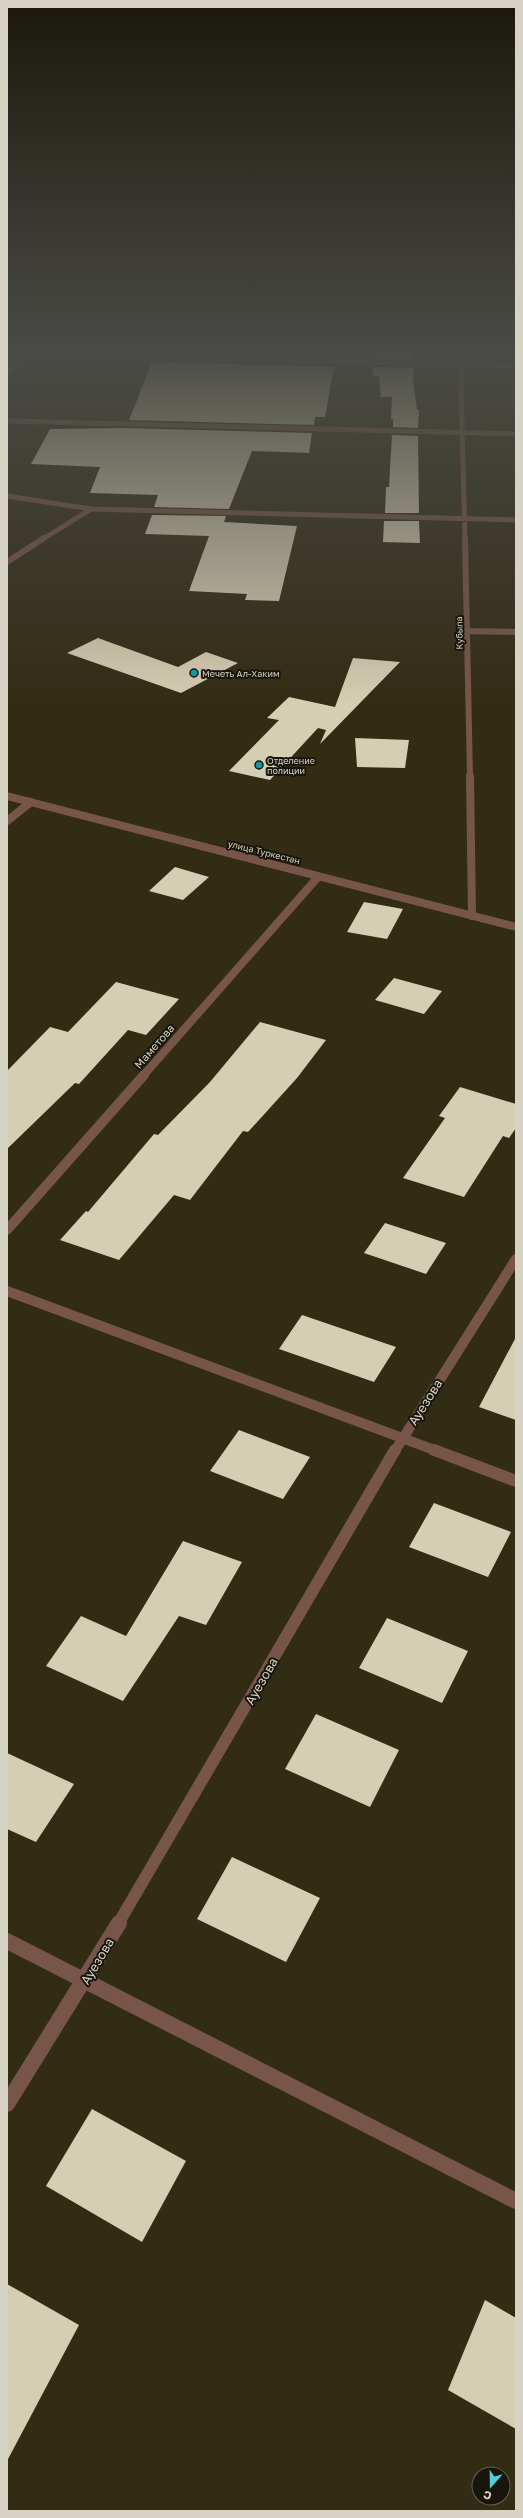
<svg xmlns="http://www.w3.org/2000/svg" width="523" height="2518" font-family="'Golos Text',sans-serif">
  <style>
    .building { fill: #d6ceb2 }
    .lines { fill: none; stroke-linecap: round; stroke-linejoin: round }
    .minor-far5 { stroke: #775549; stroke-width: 5 }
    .minor-far4 { stroke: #775549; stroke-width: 6 }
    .minor-far3 { stroke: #775549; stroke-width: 8 }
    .minor-far2 { stroke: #775549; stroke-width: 10 }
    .minor-far1 { stroke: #775549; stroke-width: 12 }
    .minor { stroke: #775549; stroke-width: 16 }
    .tertiary { stroke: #775549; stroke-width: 8 }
    .culture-dot { fill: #0f9aa8; stroke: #18150b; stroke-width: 1.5 }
    .labels { text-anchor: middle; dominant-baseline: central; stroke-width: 4; stroke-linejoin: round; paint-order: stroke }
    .far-street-label { font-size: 9px; fill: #d6d2c4; stroke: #18150b }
    .far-poi-label { font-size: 9px; fill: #d6d2c4; stroke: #18150b; text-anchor: start }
    .street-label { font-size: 11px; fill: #d6d2c4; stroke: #18150b }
    .near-street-label { font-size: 13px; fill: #d6d2c4; stroke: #18150b }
  </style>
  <rect width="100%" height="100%" fill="#332c15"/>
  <path class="building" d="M166,350H313L312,357L166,354Z
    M374,350H414V360L374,359Z
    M166,362L334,367L325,417H315L314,425L129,420L152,363H166Z
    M373,367L414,368L413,380L417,410H419L418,428L393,427V419H391L392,397H381L379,376H373Z
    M126,428L312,433L309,453L252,451L229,509L154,507L158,495L90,493L100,467L31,464L50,429Z
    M392,435L418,436L419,513H385L386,487H389Z
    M152,515L226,516L224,522L297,526L279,601L245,600L247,594L189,591L209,536L145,534Z
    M384,521H419L420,543L383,542Z
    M98,638L178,667L206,652L238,663L181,693L67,653Z
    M353,658L400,662L320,744L326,730L318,728L270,780L229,771L279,720L267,718L289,697L335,707Z
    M355,738L409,740L405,768L357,767Z
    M175,867L209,877L183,900L149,891Z
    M364,902L403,909L387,939L347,932Z
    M394,978L442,991L424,1014L375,1000Z
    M116,982L179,999L146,1035L128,1030L79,1084L75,1083L7,1149V1071L50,1027L68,1032Z
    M260,1022L326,1040L297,1078L248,1132L243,1131L190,1200L174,1195L119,1260L60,1240L86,1211L88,1212L154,1134L158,1135L210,1082Z
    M460,1087L516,1104V1128L509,1138L503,1136L464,1197L403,1178L445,1118L439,1116Z
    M385,1223L446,1243L426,1274L364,1253Z
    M302,1315L396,1347L374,1382L279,1349Z
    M516,1337V1420L479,1407Z
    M239,1430L310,1457L283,1499L210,1471Z
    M434,1503L511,1532L488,1577L409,1547Z
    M183,1541L242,1562L206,1625L179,1616L123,1701L46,1666L81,1616L126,1636Z
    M387,1618L468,1651L442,1703L359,1668Z
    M316,1714L399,1750L370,1807L285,1769Z
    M7,1753L74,1784L36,1842L7,1829Z
    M232,1857L320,1898L286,1962L197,1919Z
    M92,2109L186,2161L142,2242L46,2186Z
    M7,2284L79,2325L7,2461Z
    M485,2300L516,2318V2429L448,2390Z"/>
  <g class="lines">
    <path class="minor-far5" d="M460,350L465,539
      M18,354L516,366
      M7,373L20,350
      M7,421L516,434
      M7,496L91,509L516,520
      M43,539L91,509"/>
    <path class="minor-far4" d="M465,538L470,777
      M7,562L44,538
      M468,631L516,632"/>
    <path class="minor-far3" d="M470,776L472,916
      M7,821L31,802
      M143,1076L318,877"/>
    <path class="minor-far2" d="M7,1230L144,1075
      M7,1291L437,1451
      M395,1451L516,1259"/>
    <path class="minor-far1" d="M434,1450L516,1481
      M118,1924L395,1450"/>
    <path class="minor" d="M7,1941L516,2201
      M7,2104L119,1923"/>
    <path class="tertiary" d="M7,796L516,927"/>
  </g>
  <linearGradient id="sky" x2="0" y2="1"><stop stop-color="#1c180c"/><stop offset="0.5" stop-color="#4a4b46"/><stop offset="1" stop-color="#4a4b46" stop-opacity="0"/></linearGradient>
  <rect width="523" height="703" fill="url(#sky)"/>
  <g class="culture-dot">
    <circle cx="194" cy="673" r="4"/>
    <circle cx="259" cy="765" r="4"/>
  </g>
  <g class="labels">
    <g class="far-street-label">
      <text transform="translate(459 633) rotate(-91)">Кубыла</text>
      <text transform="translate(264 852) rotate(14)">улица Туркестан</text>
    </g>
    <g class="far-poi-label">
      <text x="202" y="673">Мечеть Ал-Хаким</text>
      <text x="267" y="760">Отделение<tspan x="267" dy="10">полиции</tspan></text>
    </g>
    <g class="street-label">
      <text transform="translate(154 1046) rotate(-49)">Маметова</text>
    </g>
    <g class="near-street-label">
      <text transform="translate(425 1402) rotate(-58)">Ауезова</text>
      <text transform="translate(261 1681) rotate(-60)">Ауезова</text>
      <text transform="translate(97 1961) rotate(-59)">Ауезова</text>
    </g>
  </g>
  <rect width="523" height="2518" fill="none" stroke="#d6d2c4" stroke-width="16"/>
  <g transform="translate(491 2486) rotate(200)"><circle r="19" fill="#18150b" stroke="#646155"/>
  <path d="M0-3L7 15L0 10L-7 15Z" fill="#53cbda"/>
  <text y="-6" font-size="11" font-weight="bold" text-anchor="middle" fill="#d6d2c4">С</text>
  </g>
</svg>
